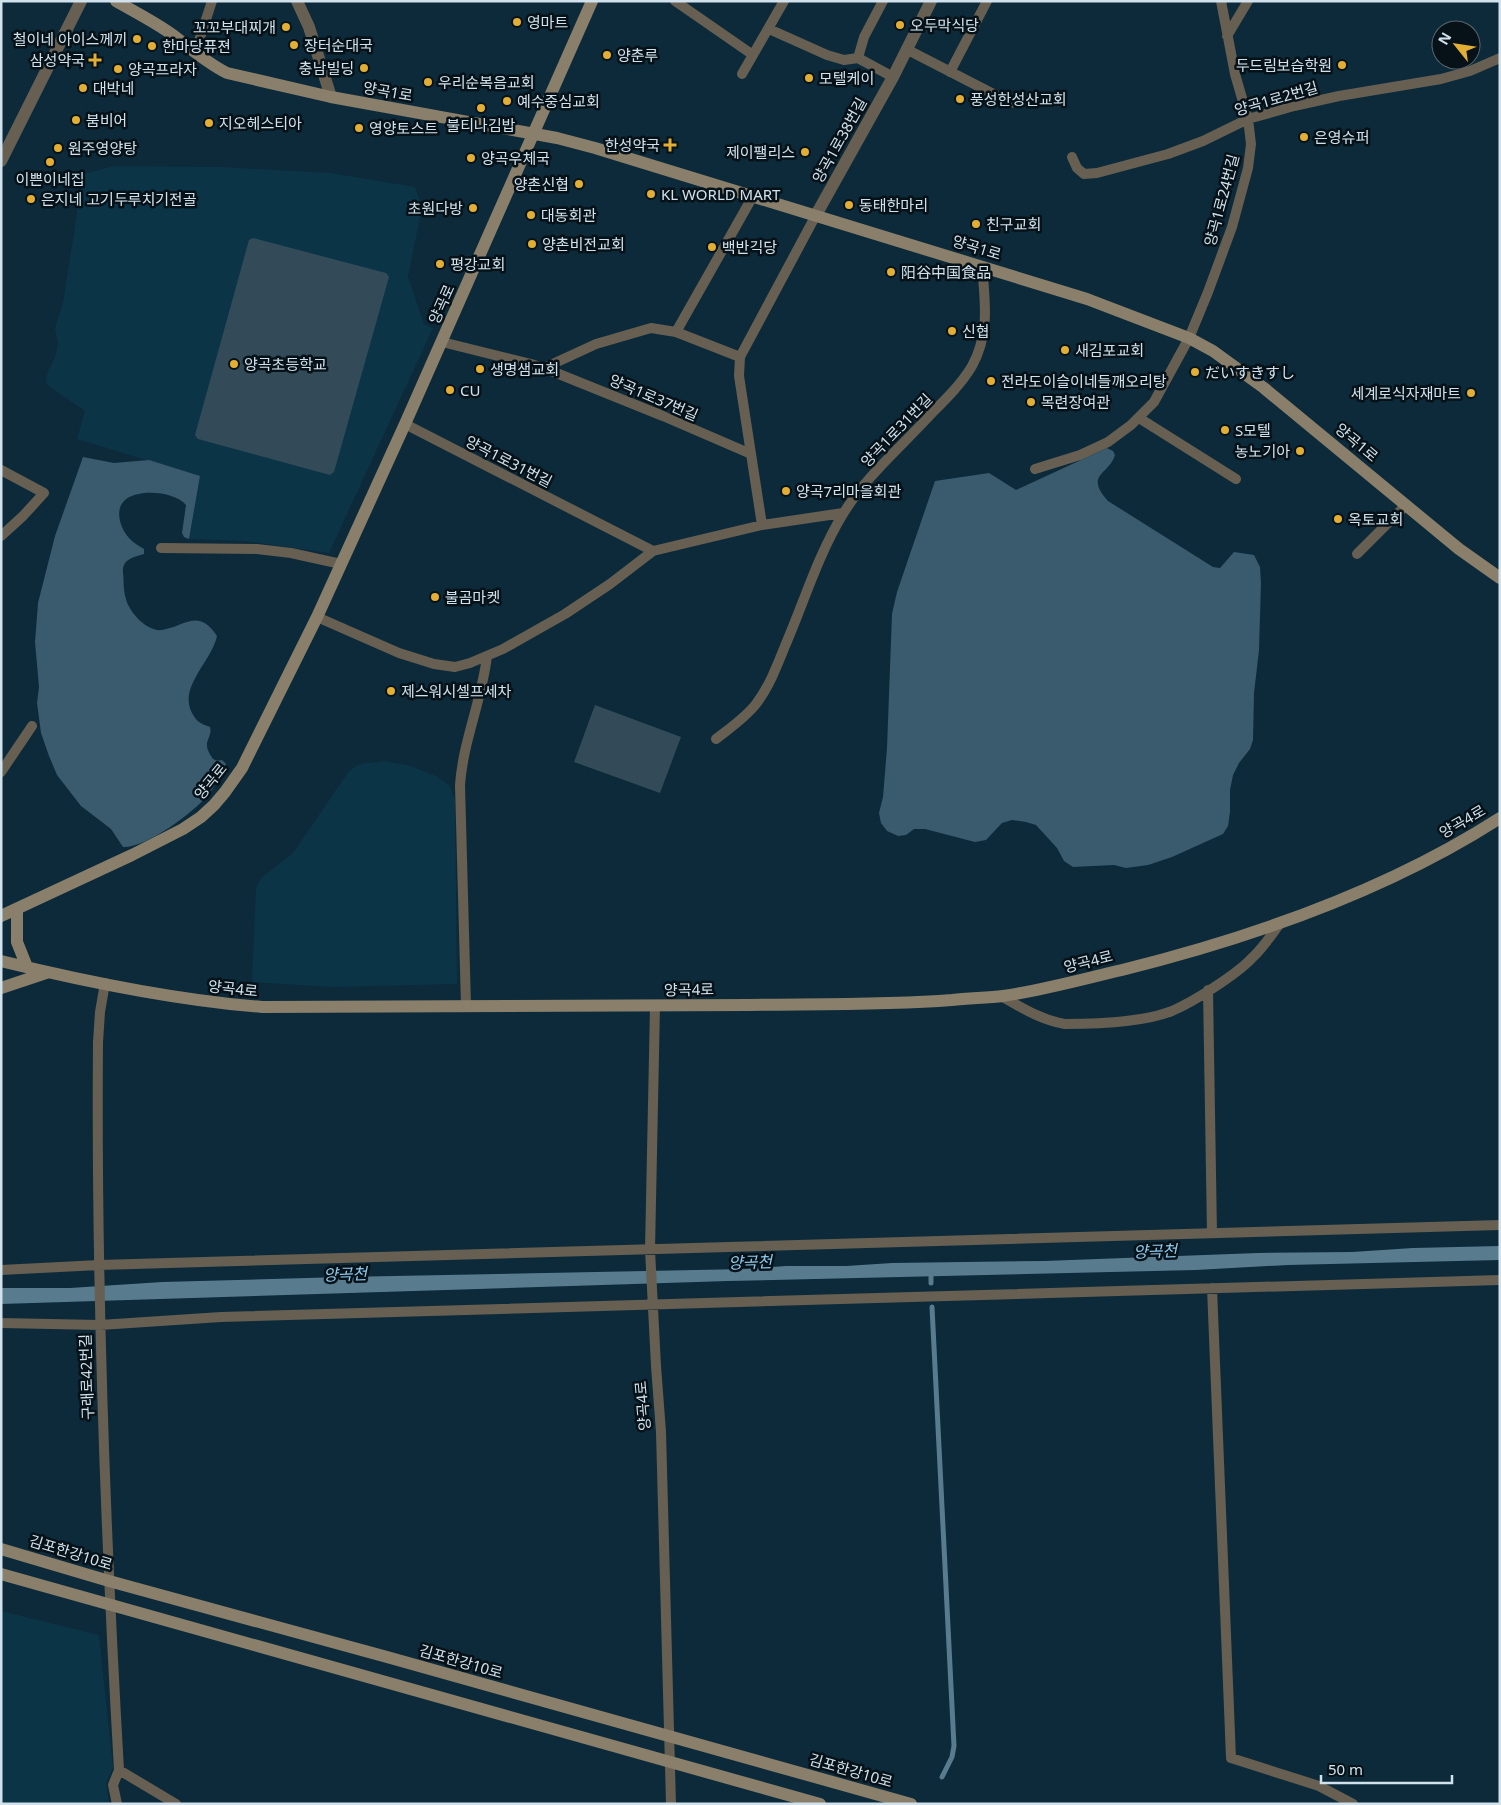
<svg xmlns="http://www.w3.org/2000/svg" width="1501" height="1805" font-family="'Noto Sans','Noto Sans KR','Noto Sans JP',sans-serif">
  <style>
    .built { fill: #0c3447 }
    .green { fill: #334b58 }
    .forest { fill: #3a5b6e }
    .water { fill: #587b8e }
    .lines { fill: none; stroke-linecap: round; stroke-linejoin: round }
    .stream { stroke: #587b8e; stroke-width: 5 }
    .lane { stroke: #665f52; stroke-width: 10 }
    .street { stroke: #665f52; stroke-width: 12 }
    .secondary { stroke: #8a7f6a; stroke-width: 12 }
    .poi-dot { fill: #e2af34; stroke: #061118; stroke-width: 2 }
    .labels { text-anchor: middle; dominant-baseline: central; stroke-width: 5; stroke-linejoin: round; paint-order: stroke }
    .poi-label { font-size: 15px; fill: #d1e2ec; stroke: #061118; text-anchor: start }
    .street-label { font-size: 15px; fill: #d1e2ec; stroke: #061118 }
    .water-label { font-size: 16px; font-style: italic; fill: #8ecbee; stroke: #061118 }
  </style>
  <rect width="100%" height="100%" fill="#0c2a39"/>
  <path class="built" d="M114,166L222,167L330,173L415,187L422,207L408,277L424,324L433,328L329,553L246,541L189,539L200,476L77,439L85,411L46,384L47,374L56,355L58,343L55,328L63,303L83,174Z
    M384,761L411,766L436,776L449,785L455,799L457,984L332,987L252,982L256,888L261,878L293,853L349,771L360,764Z
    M1,1611L99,1635L113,1768L106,1783L109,1804H1Z"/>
  <path class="green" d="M253,238L386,273L389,277L334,472L330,475L198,439L195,435L249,240Z
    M595,705L681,737L660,793L574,762Z"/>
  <path class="forest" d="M1107,448L1113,451L1115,455C1109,475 1084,474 1108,501L1213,567L1220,568L1234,552L1254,555L1260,567L1261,583L1259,650L1254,693L1253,740L1250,749L1239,763L1233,775L1230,790V812L1228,826L1223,834L1172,857L1148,865L1126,868L1114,865L1073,867L1064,861L1057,848L1036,825L1026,822L1012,820L1002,823L986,840L975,842L925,829H914L906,835L898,836L887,831L881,823L879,813L883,797L887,748L892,614L897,592L935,481L989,473L1016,490Z
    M83,457L114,463L149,460L200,476L189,539L184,537L182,533L186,505C175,491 136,488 124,501C114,511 121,531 131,540C134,543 139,546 144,549V554C134,557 122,559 123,572C124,580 123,590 126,599C129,612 147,632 162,630C186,626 198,608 217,636C212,661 178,687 192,713C194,716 196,720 199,722C202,724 207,726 210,727C213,738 201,741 211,756C214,761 216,761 222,760L226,764C221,775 215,786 208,795C193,813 146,848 123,847L111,829L81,806L57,775L49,756L41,733L37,703L39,687L35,642L38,603L55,536Z"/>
  <path class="water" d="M1500,1246V1260L1288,1265L1196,1270L728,1281L1,1304V1288H70L162,1282L343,1277L746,1269L786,1266H846L892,1263L1044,1261L1258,1253L1352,1252L1413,1248Z"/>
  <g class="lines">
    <path class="stream" d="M931,1271V1283
      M932,1307L954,1746L952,1757L942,1777"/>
    <path class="lane" d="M675,1L753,55
      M769,29L827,55L844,60L858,58L893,77
      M1227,36L1248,1
      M906,49L1011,103
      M195,53L212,1
      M858,58L864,37L883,1
      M950,72L987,1
      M742,74L784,1
      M1072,157L1077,168L1084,174L1097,173L1168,154L1203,141L1248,119L1294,106L1339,96L1441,79L1470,71L1500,58
      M676,332L753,196
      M442,342L531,364L544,368L663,416L751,454
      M544,368L596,344L651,328L676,332L740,357
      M1139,418L1236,479
      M405,424L653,551
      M1035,469L1080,455L1108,442L1131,425L1154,402L1189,338L1208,292L1232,227L1248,168L1251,144L1248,119L1235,74L1221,1
      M1,470L44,493L23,516L1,536
      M762,525L739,376L740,357L816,215
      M161,548L257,549L291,553L341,564
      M1357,554L1406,505
      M317,617L399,653L434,664L455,667L470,663L503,649L565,614L610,584L653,551L762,525L843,513
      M716,739C730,728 745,718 756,704C769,687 777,666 785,646C804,602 818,555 843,514C866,476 903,445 933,412C947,398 962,383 972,366C990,334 985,300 982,266
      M1,772L32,726
      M105,983L100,1012L98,1042C96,1285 105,1527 119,1770L176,1804
      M1208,990L1212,1233
      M1001,996C1022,1008 1041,1020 1065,1024C1095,1024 1144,1022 1172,1011C1193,1002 1236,975 1252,958C1263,948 1272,934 1281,922
      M466,1006L460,785C463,741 482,700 487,656
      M655,1006L650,1250L656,1366L661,1432L671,1804
      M1,1270L99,1265L1500,1225
      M1212,1288L1231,1758L1319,1786L1353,1804
      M1,1323L100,1325L221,1317L1500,1280
      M117,1804L113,1785L119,1770"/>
    <path class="street" d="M297,1L309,27L331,97
      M1,161L81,1
      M816,215L893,77L931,1"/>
    <path class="secondary" d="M116,1C135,12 155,22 173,35C191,49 207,63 227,73L331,97L557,138L595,148L1087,299L1189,338L1213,351L1264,388L1459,549L1500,578
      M17,910V942L27,967
      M1,916L132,855L183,829L201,817L214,805L225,792L242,768L317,617L405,424L592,1
      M1,961C87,982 174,1000 262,1007C424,1007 586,1007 748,1005C816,1004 885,1005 952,1000C969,998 987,998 1003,996C1044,990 1083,979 1122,970C1251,938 1388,890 1500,818
      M1,988L46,973
      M1,1549L109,1581L387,1657L911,1804
      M1,1574L820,1804"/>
  </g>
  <g class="poi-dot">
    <circle cx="517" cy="22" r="5"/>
    <circle cx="900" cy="25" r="5"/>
    <circle cx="286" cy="27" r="5"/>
    <circle cx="137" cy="39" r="5"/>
    <circle cx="294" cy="45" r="5"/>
    <circle cx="152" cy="46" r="5"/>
    <circle cx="607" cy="55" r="5"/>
    <path d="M92.5 52.5h5v5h5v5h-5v5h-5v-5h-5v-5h5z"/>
    <circle cx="1342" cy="65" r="5"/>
    <circle cx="364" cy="68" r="5"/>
    <circle cx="118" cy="69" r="5"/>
    <circle cx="809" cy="78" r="5"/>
    <circle cx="428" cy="82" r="5"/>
    <circle cx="83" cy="88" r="5"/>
    <circle cx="960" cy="99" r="5"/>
    <circle cx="507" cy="101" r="5"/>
    <circle cx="481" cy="108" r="5"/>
    <circle cx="76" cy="120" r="5"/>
    <circle cx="209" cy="123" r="5"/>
    <circle cx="359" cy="128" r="5"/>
    <circle cx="1304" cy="137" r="5"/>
    <path d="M667.5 137.5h5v5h5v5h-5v5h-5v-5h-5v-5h5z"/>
    <circle cx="58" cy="148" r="5"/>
    <circle cx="805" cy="152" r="5"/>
    <circle cx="471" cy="158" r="5"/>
    <circle cx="50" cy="162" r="5"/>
    <circle cx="579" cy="184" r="5"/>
    <circle cx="651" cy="194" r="5"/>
    <circle cx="31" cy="199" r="5"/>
    <circle cx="849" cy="205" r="5"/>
    <circle cx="473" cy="208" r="5"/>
    <circle cx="531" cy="215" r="5"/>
    <circle cx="976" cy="224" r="5"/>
    <circle cx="532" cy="244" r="5"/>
    <circle cx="712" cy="247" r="5"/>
    <circle cx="440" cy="264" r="5"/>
    <circle cx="891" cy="272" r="5"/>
    <circle cx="952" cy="331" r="5"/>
    <circle cx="1065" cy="350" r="5"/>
    <circle cx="234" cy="364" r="5"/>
    <circle cx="480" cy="369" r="5"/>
    <circle cx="1195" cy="372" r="5"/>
    <circle cx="991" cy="381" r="5"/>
    <circle cx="450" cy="390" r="5"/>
    <circle cx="1471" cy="393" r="5"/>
    <circle cx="1031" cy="402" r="5"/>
    <circle cx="1225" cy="430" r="5"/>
    <circle cx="1300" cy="451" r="5"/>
    <circle cx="786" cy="491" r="5"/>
    <circle cx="1338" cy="519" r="5"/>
    <circle cx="435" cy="597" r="5"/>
    <circle cx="391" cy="691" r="5"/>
  </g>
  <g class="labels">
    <g class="poi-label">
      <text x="527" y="22">영마트</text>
      <text x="910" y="25">오두막식당</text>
      <text x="276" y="27" text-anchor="end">꼬꼬부대찌개</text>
      <text x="127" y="39" text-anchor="end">철이네 아이스께끼</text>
      <text x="304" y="45">장터순대국</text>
      <text x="162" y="46">한마당퓨젼</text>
      <text x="617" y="55">양춘루</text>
      <text x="85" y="60" text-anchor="end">삼성약국</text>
      <text x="1332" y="65" text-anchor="end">두드림보습학원</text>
      <text x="354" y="68" text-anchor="end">충남빌딩</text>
      <text x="128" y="69">양곡프라자</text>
      <text x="819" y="78">모텔케이</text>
      <text x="438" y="82">우리순복음교회</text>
      <text x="93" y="88">대박네</text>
      <text x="970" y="99">풍성한성산교회</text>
      <text x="517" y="101">예수중심교회</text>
      <text x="86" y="120">붐비어</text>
      <text x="219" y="123">지오헤스티아</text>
      <text x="481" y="125" text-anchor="middle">불티나김밥</text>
      <text x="369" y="128">영양토스트</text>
      <text x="1314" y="137">은영슈퍼</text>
      <text x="660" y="145" text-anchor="end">한성약국</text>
      <text x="68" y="148">원주영양탕</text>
      <text x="795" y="152" text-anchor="end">제이팰리스</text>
      <text x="481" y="158">양곡우체국</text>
      <text x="50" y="179" text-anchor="middle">이쁜이네집</text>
      <text x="569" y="184" text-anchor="end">양촌신협</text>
      <text x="661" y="194">KL WORLD MART</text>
      <text x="41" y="199">은지네 고기두루치기전골</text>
      <text x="859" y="205">동태한마리</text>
      <text x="463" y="208" text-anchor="end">초원다방</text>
      <text x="541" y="215">대동회관</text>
      <text x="986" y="224">친구교회</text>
      <text x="542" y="244">양촌비전교회</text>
      <text x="722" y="247">백반긱당</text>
      <text x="450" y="264">평강교회</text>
      <text x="901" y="272">阳谷中国食品</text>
      <text x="962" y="331">신협</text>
      <text x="1075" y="350">새김포교회</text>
      <text x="244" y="364">양곡초등학교</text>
      <text x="490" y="369">생명샘교회</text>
      <text x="1205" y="372">だいすきすし</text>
      <text x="1001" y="381">전라도이슬이네들깨오리탕</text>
      <text x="460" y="390">CU</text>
      <text x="1461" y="393" text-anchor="end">세계로식자재마트</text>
      <text x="1041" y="402">목련장여관</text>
      <text x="1235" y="430">S모텔</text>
      <text x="1290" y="451" text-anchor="end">농노기아</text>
      <text x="796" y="491">양곡7리마을회관</text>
      <text x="1348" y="519">옥토교회</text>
      <text x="445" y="597">불곰마켓</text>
      <text x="401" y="691">제스워시셀프세차</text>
    </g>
    <g class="street-label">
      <text transform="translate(388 91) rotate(10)">양곡1로</text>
      <text transform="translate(1276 98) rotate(-16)">양곡1로2번길</text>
      <text transform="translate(839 140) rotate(-61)">양곡1로38번길</text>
      <text transform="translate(1221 200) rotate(-75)">양곡1로24번길</text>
      <text transform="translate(977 247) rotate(17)">양곡1로</text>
      <text transform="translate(441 304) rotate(-66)">양곡로</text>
      <text transform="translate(654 397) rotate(23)">양곡1로37번길</text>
      <text transform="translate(896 430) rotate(-46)">양곡1로31번길</text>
      <text transform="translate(1357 442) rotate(40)">양곡1로</text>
      <text transform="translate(509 461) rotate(27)">양곡1로31번길</text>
      <text transform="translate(210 781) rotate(-51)">양곡로</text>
      <text transform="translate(1462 821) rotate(-30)">양곡4로</text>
      <text transform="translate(1088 961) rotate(-14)">양곡4로</text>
      <text transform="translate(233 988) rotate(6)">양곡4로</text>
      <text transform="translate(689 989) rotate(-1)">양곡4로</text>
      <text transform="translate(86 1377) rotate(-92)">구래로42번길</text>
      <text transform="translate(642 1406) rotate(-95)">양곡4로</text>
      <text transform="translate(71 1552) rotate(17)">김포한강10로</text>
      <text transform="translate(461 1661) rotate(16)">김포한강10로</text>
      <text transform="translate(851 1770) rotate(16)">김포한강10로</text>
    </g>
    <g class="water-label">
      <text transform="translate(1155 1251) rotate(-2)">양곡천</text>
      <text transform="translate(750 1262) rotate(-2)">양곡천</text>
      <text transform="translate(345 1274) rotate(-2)">양곡천</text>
    </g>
  </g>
  <rect width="1501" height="1805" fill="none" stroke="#d1e2ec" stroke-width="5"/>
  <g transform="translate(1456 45) rotate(300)"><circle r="24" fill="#061118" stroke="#57656d"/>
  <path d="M0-4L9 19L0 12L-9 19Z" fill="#e2af34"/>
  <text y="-8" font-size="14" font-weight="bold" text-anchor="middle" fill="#d1e2ec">N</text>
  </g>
  <path d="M1321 1775v8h131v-8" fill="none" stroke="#d1e2ec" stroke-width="2.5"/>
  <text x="1328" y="1775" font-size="15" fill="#d1e2ec" stroke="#061118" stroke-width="4" paint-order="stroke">50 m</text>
</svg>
